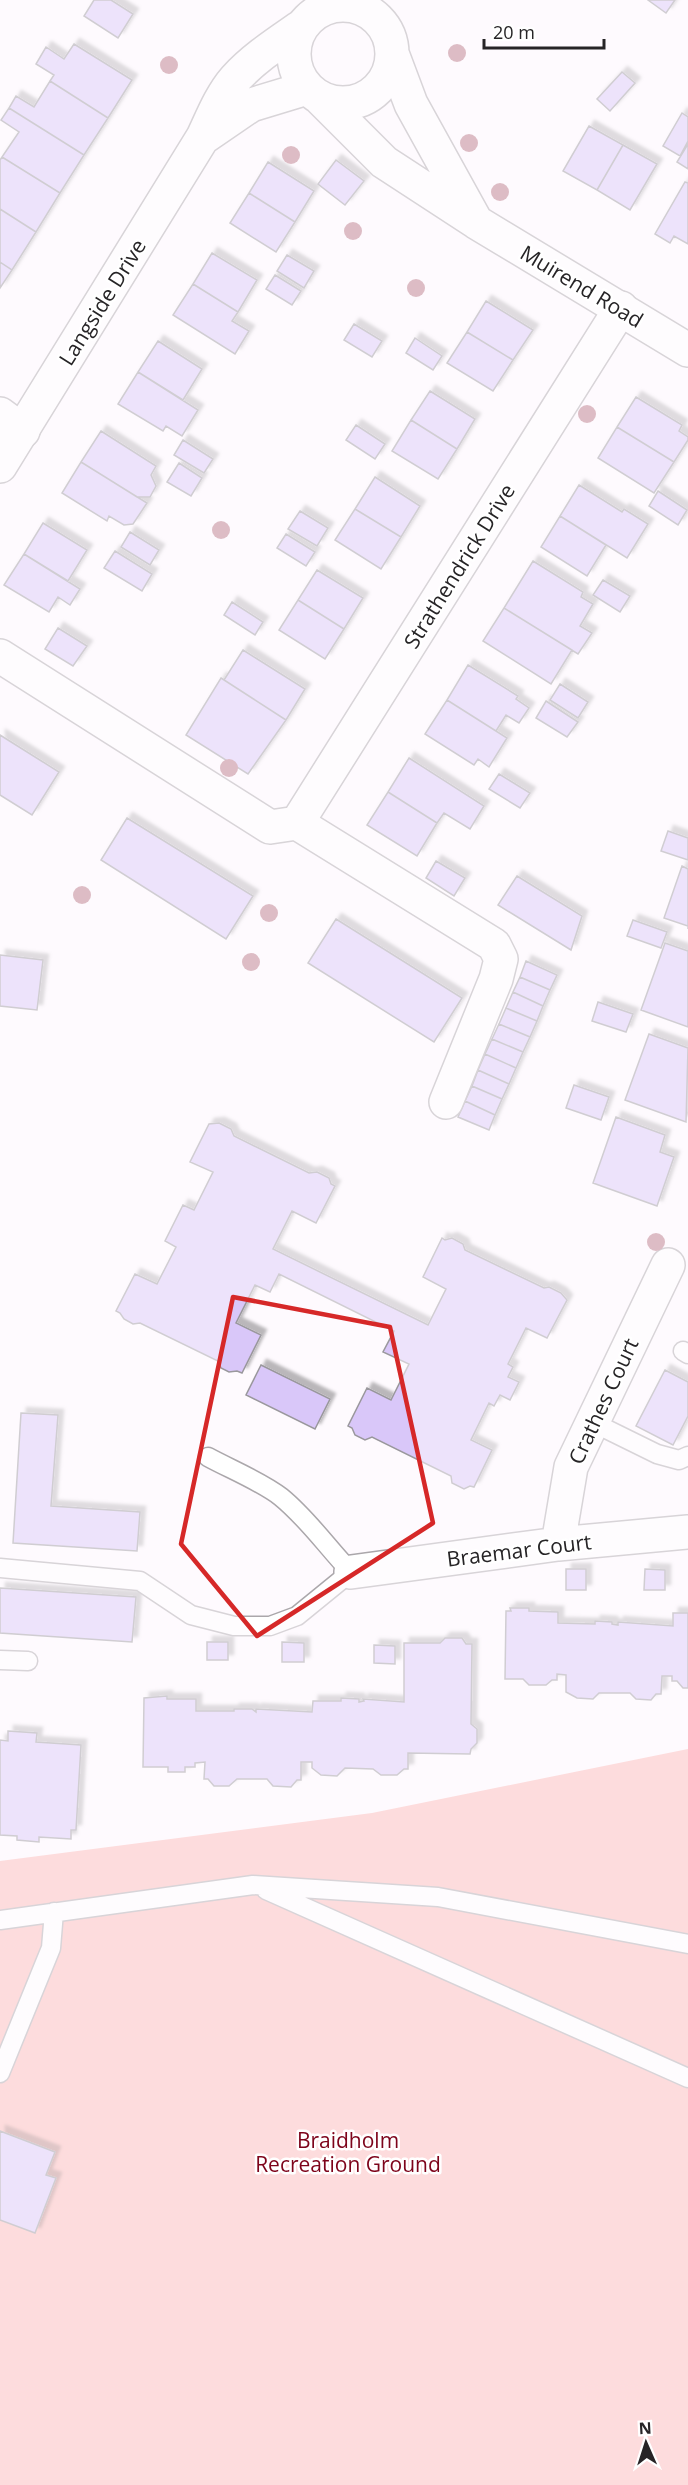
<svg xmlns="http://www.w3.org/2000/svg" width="688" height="2485" font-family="'Open Sans',sans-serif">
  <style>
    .green { fill: #fdb8b5 }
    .building { fill: #d9c7f9; stroke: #9a989d; stroke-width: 1.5; filter: url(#shadow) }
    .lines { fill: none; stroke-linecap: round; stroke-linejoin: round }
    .service-casing { stroke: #aba7ab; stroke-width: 21 }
    .minor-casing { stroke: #aba7ab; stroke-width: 36 }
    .tertiary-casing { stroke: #aba7ab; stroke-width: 36 }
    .service { stroke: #fff; stroke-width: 18 }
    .minor { stroke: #fff; stroke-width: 33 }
    .tertiary { stroke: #fff; stroke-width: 33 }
    .tree { fill: #b77281 }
    .marked { fill: none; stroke: #d62828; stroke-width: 4.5; stroke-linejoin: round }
    .labels { text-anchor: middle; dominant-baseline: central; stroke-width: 5; stroke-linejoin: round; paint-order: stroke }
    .street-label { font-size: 21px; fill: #262426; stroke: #fff }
    .park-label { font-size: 21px; fill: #7d031a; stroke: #fff }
  </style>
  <defs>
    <filter id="shadow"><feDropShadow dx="5.5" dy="-5.5" stdDeviation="1.5" flood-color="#0004"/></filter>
  </defs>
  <rect width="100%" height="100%" fill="#fefafe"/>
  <path class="green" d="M688,1749V2485H0V1861L372,1813Z"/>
  <path class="building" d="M94,0H111L133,14L118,38L84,16Z
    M648,0H675L666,13Z
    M74,44L132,80L108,118L50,81L54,75L36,64L46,47L64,59Z
    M622,72L635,83L610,111L597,99Z
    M50,81L108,118L84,155L9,108L16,96L34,107Z
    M9,108L84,155L60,193L2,157L19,132L1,120Z
    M682,113L688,117V141L680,156L663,146Z
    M589,126L623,145L597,190L563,171Z
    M688,144V169L677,162Z
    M623,145L657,164L630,210L597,190Z
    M2,157L60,193L36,232L0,209V160Z
    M336,160L364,181L345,205L318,184Z
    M268,162L314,191L295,222L249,193Z
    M685,182L688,183V244L674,236L670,243L655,234Z
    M249,193L295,222L276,252L230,223Z
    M0,209L36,232L12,270L0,262Z
    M212,253L257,280L238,312L193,284Z
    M287,255L314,271L304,288L277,271Z
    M0,262L12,270L0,288Z
    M275,275L301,291L292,305L266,289Z
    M193,284L238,312L232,321L249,331L235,354L173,315Z
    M486,301L533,330L513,360L467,332Z
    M354,324L382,341L372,357L344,340Z
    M467,332L513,360L493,391L447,363Z
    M415,338L442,356L433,370L406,353Z
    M158,341L202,369L183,400L138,372Z
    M138,372L198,410L182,436L166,426L163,431L118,404Z
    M430,391L475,419L457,449L411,420Z
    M636,397L682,425L679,431L688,437V440L674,462L617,427Z
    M411,420L457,449L438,479L392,451Z
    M356,425L385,444L375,459L346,440Z
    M617,427L674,462L654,493L598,458Z
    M101,431L156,466L151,475L156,486L150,497H137L81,462Z
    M183,440L213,459L204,473L174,455Z
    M81,462L147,503L133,524L124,525L109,516L107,521L62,493Z
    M179,463L202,478L191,496L167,482Z
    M375,477L420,506L401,537L355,509Z
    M579,485L622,512L624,509L648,524L627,558L560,516Z
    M658,491L687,510L678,525L649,506Z
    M355,509L401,537L381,569L335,540Z
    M300,511L328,528L317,546L288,529Z
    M560,516L606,545L587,576L541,547Z
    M43,523L87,550L68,581L24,554Z
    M130,532L159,550L150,565L121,547Z
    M286,534L315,552L306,566L277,548Z
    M115,551L152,574L142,591L104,568Z
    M24,554L80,589L70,605L58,597L49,612L4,585Z
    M533,561L583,592L581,597L593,604L580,626L592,633L578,654L504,608Z
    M317,570L363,598L344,629L298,600Z
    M603,580L630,596L620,612L593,595Z
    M298,600L344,629L325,659L279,630Z
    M232,602L263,622L255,635L224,615Z
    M504,608L572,650L551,684L483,641Z
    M58,628L87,646L73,666L45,649Z
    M243,650L305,689L286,720L224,680Z
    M468,665L518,696L516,699L529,708L519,723L506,715L496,731L447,700Z
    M221,678L286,720L248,774L186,735Z
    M560,684L588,702L578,718L550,700Z
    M447,700L507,738L489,767L478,759L474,765L425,734Z
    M546,701L578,722L567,737L536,718Z
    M0,735L59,772L32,815L0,795Z
    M409,758L484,806L470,829L444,813L437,823L388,792Z
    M499,774L530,793L520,808L489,789Z
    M388,792L437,823L417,856L367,825Z
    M127,818L253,896L226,939L101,860Z
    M668,831L688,838V860L661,851Z
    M436,861L465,878L454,896L426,878Z
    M682,866L688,869V929V926L664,918Z
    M517,876L582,916L571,950L498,905Z
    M336,919L462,998L434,1042L308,963Z
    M633,920L667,932L661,948L627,936Z
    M665,943L688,951V1027L641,1010Z
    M0,955L43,960L37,1010L0,1006Z
    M526,961L557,975L550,990L520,977Z
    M520,977L550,990L543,1006L513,992Z
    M513,992L543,1006L537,1021L506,1008Z
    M598,1002L633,1014L626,1032L592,1021Z
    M506,1008L537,1021L530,1037L499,1024Z
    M499,1024L530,1037L523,1052L492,1039Z
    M649,1034L688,1048L686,1122L625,1100Z
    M492,1039L523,1052L516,1068L485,1054Z
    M485,1054L516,1068L509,1084L478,1070Z
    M478,1070L509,1084L502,1099L472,1086Z
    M574,1085L609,1097L601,1120L566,1108Z
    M472,1086L502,1099L495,1115L465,1101Z
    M465,1101L495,1115L489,1130L458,1117Z
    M616,1117L665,1135L660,1152L674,1157L657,1206L593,1183Z
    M219,1123L231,1129L234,1136L309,1173L317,1172L329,1178L331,1184L335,1186L316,1223L292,1211L273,1249L428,1325L446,1289L423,1277L442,1238L445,1240L452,1238L463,1244L465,1250L544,1288L549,1287L561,1293L567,1300L547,1338L526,1328L508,1364L513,1367L508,1377L519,1382L510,1400L500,1395L494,1406L489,1403L471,1440L492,1450L474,1487L470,1486L464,1489L452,1483L451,1476L372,1437L365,1440L355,1435L352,1428L348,1426L367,1388L391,1400L409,1364L383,1352L394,1331L279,1274L270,1292L255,1285L236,1323L261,1335L242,1373L237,1371L229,1372L221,1368L218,1361L140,1323L133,1324L124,1319L120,1313L116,1311L135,1274L157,1284L176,1247L165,1241L183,1205L194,1210L213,1172L190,1162L209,1124Z
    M261,1365L330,1399L315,1429L246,1395Z
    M665,1370L688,1382V1416L673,1445L636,1426Z
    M21,1413L58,1415L51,1506L140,1512L137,1551L13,1543Z
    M566,1569H586V1590H566Z
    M645,1569L665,1570V1590H644Z
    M0,1588L136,1597L132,1642L0,1633Z
    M510,1608H529V1611L558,1612V1623L595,1624V1621L612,1622V1624L618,1625V1622L673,1626V1613H688V1688H683L677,1681H672V1676H662L661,1694H656L651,1700L636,1699L630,1693H599L593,1699L577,1698L566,1692V1675L557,1674V1680H552L546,1685H529L523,1679H505L506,1611H511Z
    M445,1638H462L466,1644H472L471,1724L477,1729V1743L471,1749L470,1754L408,1753V1769H404L397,1775H381L373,1769L345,1768L337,1776L321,1775L312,1768V1762H301V1780H297L291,1787L273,1786L267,1779H237L229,1786H214L208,1779H204L205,1762L195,1763V1767H185V1772H168V1767H143L144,1698L167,1696V1699H196V1711H234V1709H252L256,1712V1709L312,1712L313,1701H341V1698L359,1699V1702L364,1701L363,1699L404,1702V1643H440Z
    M207,1642H228V1660H207Z
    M282,1642L304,1643V1662H282Z
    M374,1645L395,1646V1664L374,1663Z
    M8,1731L37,1733L36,1742L81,1745L76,1830H71V1839L39,1837V1842L17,1840V1836L0,1835V1740L8,1741Z
    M0,2131L55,2152L46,2175L56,2178L35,2233L0,2220Z"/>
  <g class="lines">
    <defs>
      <path id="service" d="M683,1351L688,1354
        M592,1422L657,1454L679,1460L688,1456
        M0,1568L140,1581L191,1615L234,1626H270L297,1616L351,1572C327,1547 308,1519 281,1497C262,1482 230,1469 208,1457
        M0,1660L28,1661
        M266,1890L688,2078
        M0,1920L253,1885L438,1897L688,1944
        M0,2073L51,1948L54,1912"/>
      <path id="minor" d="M0,414L23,431
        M0,656L270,827L297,823L494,945L501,959L496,979L446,1102
        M297,823L621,308
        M558,1544L571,1467L668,1265
        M351,1572L558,1544L688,1532"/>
      <path id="tertiary" d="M294 54a49 49 0 1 1 98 0a49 49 0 1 1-98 0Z
        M393,56L411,104L474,218
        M320,98L384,162L476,222L688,350
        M204,137L251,105L307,88
        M0,466L203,137C212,118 221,95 235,79C254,58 279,42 302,26"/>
    </defs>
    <use href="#service" class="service-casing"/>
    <use href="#minor" class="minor-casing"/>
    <use href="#tertiary" class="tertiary-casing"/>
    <use href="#service" class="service"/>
    <use href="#minor" class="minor"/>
    <use href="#tertiary" class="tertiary"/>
  </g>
  <g class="tree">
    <circle cx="457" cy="53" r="9"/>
    <circle cx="169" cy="65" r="9"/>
    <circle cx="469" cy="143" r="9"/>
    <circle cx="291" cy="155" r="9"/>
    <circle cx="500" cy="192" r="9"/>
    <circle cx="353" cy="231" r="9"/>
    <circle cx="416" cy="288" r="9"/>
    <circle cx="587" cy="414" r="9"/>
    <circle cx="221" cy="530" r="9"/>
    <circle cx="229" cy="768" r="9"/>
    <circle cx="82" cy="895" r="9"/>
    <circle cx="269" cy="913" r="9"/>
    <circle cx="251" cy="962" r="9"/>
    <circle cx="656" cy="1242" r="9"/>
  </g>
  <path d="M0 0H688V2485H0ZM233,1297L390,1327L433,1523L257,1636L181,1544Z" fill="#fefafe" fill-opacity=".55" fill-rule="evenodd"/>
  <path class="marked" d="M233,1297L390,1327L433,1523L257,1636L181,1544Z"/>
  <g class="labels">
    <g class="street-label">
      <text transform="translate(582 286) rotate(31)">Muirend Road</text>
      <text transform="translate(102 302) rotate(-58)">Langside Drive</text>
      <text transform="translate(459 566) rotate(-58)">Strathendrick Drive</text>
      <text transform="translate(603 1401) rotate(-65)">Crathes Court</text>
      <text transform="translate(519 1550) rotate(-7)">Braemar Court</text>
    </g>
    <g class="park-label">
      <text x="348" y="2140">Braidholm<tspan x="348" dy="24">Recreation Ground</tspan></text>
    </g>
  </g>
  <g transform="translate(646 2443) rotate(357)" stroke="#ffffff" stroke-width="4.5" paint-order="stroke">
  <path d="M0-4.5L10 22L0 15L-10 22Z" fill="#262426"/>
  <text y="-9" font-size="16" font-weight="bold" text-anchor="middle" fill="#262426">N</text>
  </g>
  <path d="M484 39v9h120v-9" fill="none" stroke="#262426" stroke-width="3"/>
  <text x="493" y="39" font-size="18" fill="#262426" stroke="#ffffff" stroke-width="4.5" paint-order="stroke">20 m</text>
</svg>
